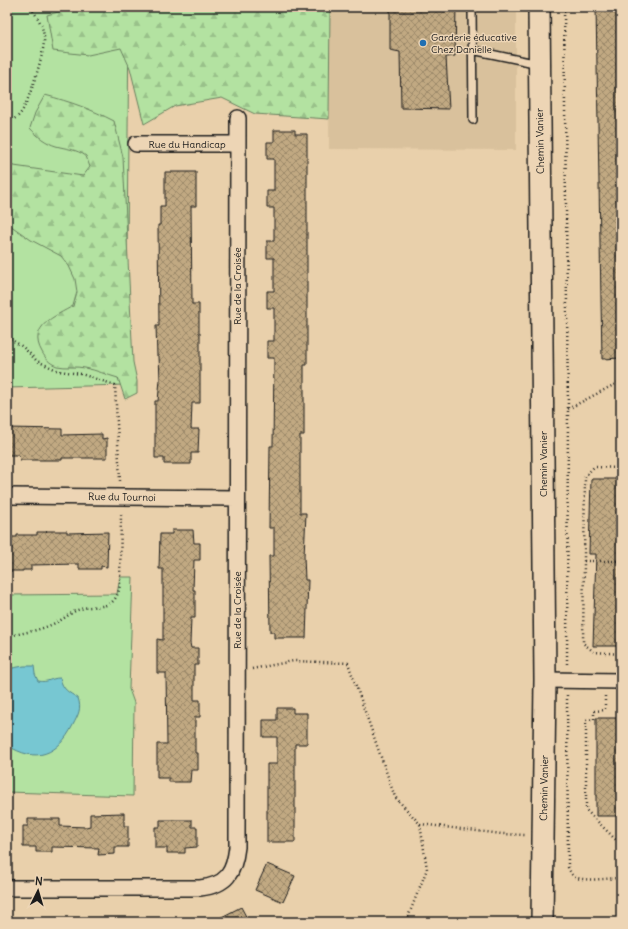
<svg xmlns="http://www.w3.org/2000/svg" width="628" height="929" font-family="Delius,sans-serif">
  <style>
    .built { fill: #d9c19c }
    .green { fill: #b3e2a1; stroke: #687f5e }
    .forest { fill: url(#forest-firs); stroke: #687f5e }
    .water { fill: #77c7d2; stroke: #538389 }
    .building { fill: url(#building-cross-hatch); stroke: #1c1c1c }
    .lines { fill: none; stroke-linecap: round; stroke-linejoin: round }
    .service-casing { stroke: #1c1c1c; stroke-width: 10 }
    .minor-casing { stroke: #1c1c1c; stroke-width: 18 }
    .secondary-casing { stroke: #1c1c1c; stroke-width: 24 }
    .path { stroke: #1c1c1c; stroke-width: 2.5; stroke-dasharray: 1 3; stroke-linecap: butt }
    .service { stroke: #edd5b5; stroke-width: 7 }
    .minor { stroke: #edd5b5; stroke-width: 15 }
    .secondary { stroke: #edd5b5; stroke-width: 21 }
    .poi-dot { fill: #1f6fb2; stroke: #edd5b5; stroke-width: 1.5 }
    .labels { text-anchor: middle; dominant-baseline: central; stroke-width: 3; stroke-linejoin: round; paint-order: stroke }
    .poi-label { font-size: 10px; fill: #1c1c1c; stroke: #edd5b5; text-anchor: start }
    .street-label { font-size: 10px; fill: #1c1c1c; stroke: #edd5b5 }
  </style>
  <defs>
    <pattern id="forest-firs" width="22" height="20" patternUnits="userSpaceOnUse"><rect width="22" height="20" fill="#b3e2a1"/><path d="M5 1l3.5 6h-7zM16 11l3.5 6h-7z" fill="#99c18a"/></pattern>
    <pattern id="building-cross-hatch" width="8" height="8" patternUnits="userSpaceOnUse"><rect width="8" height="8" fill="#c1a982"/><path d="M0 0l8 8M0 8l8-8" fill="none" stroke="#9c896a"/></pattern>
  </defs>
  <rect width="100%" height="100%" fill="#e9d0ab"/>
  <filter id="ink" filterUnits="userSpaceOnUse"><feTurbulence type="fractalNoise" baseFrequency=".025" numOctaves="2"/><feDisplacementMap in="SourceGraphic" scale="8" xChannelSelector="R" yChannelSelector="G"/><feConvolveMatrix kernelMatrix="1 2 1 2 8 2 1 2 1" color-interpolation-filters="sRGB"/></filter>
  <g filter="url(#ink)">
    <path class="built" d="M330,7H516V150L329,149Z"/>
    <path class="green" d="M7,7H129L126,385L7,388Z
      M120,577H133L129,689L134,703L133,796L7,792V595L117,594Z"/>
    <path class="forest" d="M97,7H330L329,119L255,114L222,98L175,106L144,124L130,68L121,48L88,55L53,51L47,15L66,10L92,9Z
      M45,95C71,102 91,109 114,121L123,157L133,362L137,381V393L125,399L118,378C107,375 96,370 85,368C76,366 66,368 57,366C49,363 46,359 42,352C27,326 56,316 73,306L77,292L75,279L69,266L61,256L31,240L7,223V165L83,176L90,167L86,156C76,149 67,149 56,146C46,143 37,136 30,128L35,113Z"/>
    <path class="water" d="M24,666H34L35,674L38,681C49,683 50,678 60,678C63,690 68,692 78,698C82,709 78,715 73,725C58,755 36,764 7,745V669Z"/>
    <path class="building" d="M390,7H456L455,56L446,57L449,109L401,108L400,52L390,50Z
      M596,7H621V358L602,359Z
      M274,130H295V134H307V365H304V435H300V513H306L304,556L305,580H308L306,638H274V632H270L269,556H274V528H269L270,446H273L274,358H267V341H274V308H267V291H274V258H267V241H274V208H267V191H274V159H267V142H274Z
      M165,172H196V206H191L192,304H199V333H200V403H192L191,429H199L198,453H191V464H164V458H155V401H158L160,380L159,356H157L156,326H159L158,225H160V206H165Z
      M7,428L62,429V435L102,434V439L107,438V458H62V460H20L19,455H7Z
      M591,479H621V646H593L596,554H589Z
      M172,530H193L194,543H200V560H194L193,590H195V618H191L190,643L191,648H198V665H194V700H200V717H195V753H198V770H191L190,782H169V778H157V744H167L166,673H157V639L163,640V569H159L160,534H172Z
      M47,531H67V533L108,532L107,567L101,566V569H79V564L31,565V570H23V571H7V537H17V535H37V532H46Z
      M277,708H293V713H307V744H295V842H267V764H277V737H263V720H277Z
      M596,718H621V816H596Z
      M124,813V826H128V847H115V854L98,855L99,848L52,847V852H36V847H23V826H28V819H60V826L86,827L90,826V814Z
      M160,820H192V827H197V847L185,848V853H167V848H155V827H160Z
      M267,864L295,876L283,902L255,890Z
      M241,907L249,922H212Z"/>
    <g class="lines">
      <defs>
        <path id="service" d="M472,7L473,120
          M472,50L539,64"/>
        <path id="minor" d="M136,144H238
          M7,496L237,498
          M545,680L621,681
          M7,888H200C227,885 234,873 237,847L238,118"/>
        <path id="secondary" d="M539,7L545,680L542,922"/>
      </defs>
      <use href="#service" class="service-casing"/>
      <use href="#minor" class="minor-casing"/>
      <use href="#secondary" class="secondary-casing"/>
      <path class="path" d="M564,7L568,409L567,664
        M7,121C12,120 17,118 20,114C28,105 46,49 44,37C43,26 37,15 30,7
        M7,337L23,347L37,361L59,371L81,374L115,385L120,481
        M568,409L621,381
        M621,468L594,467L585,476L583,643L594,652L621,654
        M584,561H621
        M7,636C24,633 42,630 57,622C66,618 72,611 81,609C91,605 105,609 113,601C118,596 119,590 120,584L121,512
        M252,669L294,661L348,663L395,797L420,824L427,869L406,922
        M567,695L568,867C570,871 571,875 575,877C585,882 610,878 621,878
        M605,696V710L594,711V719L586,720V810L617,841L621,842
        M420,824L502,834L525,835"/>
      <use href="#service" class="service"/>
      <use href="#minor" class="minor"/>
      <use href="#secondary" class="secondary"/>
    </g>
  </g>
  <circle class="poi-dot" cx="423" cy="43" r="4"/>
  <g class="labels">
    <g class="poi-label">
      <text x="431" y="37">Garderie éducative<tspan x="431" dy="12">Chez Danielle</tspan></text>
    </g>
    <g class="street-label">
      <text transform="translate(540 141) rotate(-91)">Chemin Vanier</text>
      <text x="187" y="144">Rue du Handicap</text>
      <text transform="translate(237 286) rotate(-90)">Rue de la Croisée</text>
      <text transform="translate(543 464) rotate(-90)">Chemin Vanier</text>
      <text transform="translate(122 497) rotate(1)">Rue du Tournoi</text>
      <text transform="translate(237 610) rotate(-90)">Rue de la Croisée</text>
      <text transform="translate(544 788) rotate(-89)">Chemin Vanier</text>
    </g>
  </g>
  <rect width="628" height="929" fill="none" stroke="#edd5b5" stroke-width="24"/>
  <rect x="12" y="12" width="604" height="905" fill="none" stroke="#1c1c1c" stroke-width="1.5" filter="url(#ink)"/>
  <g transform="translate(38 891) rotate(5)" stroke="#edd5b5" stroke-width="3" paint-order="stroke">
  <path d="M0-3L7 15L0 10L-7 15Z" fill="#1c1c1c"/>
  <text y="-6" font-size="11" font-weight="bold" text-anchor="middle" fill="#1c1c1c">N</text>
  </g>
</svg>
